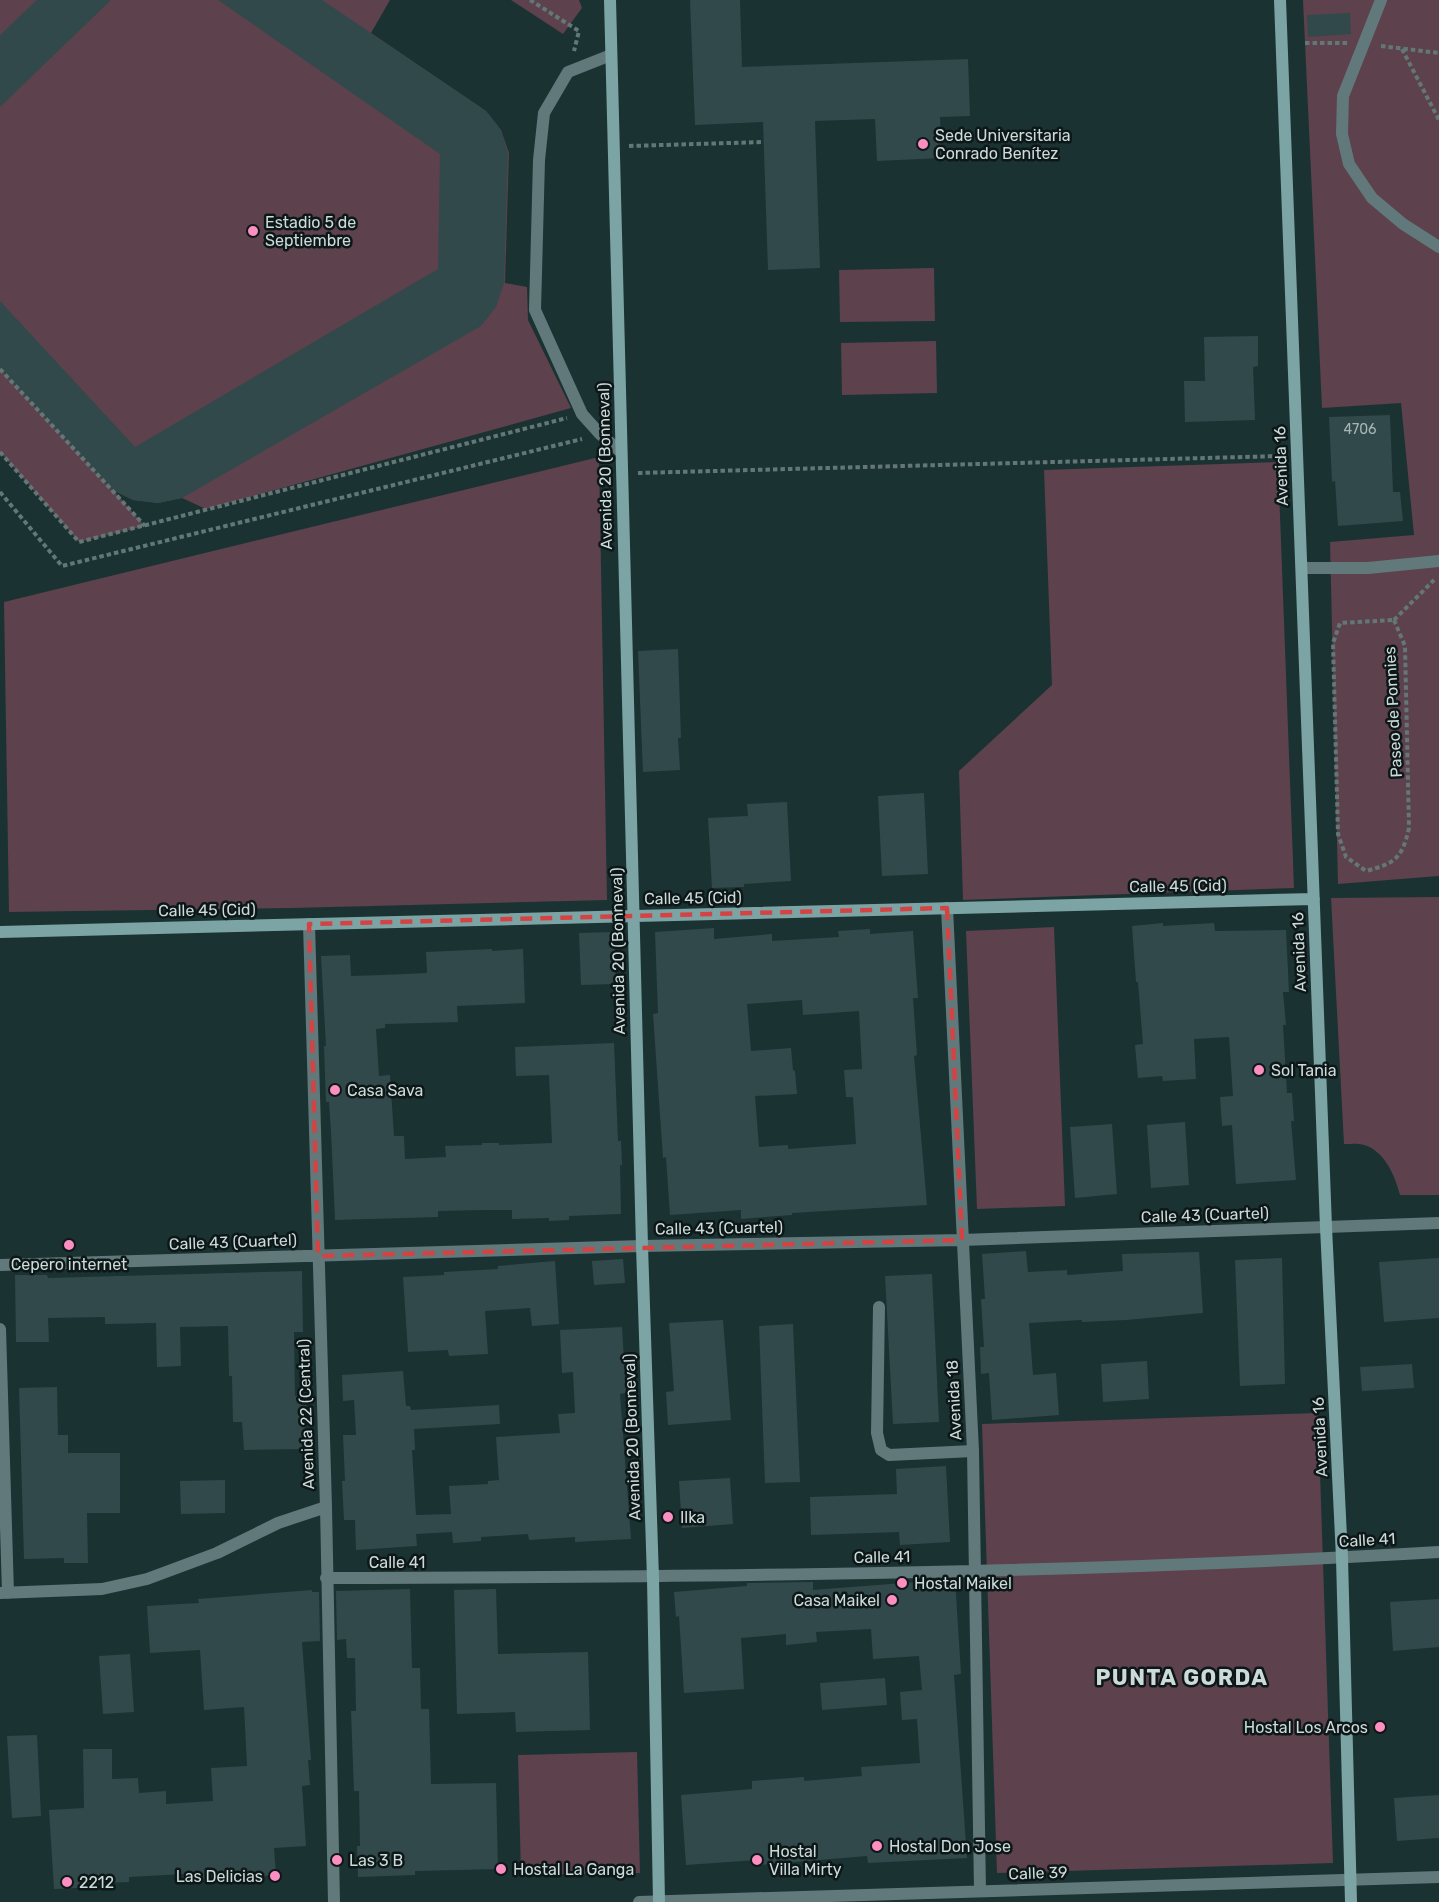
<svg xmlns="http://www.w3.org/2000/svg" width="1439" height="1902" font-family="Rubik,sans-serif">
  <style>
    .green { fill: #5d414d }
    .building { fill: #31494a; fill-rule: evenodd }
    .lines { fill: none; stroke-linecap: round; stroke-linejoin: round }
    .path { stroke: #647777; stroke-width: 4; stroke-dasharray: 4.5 3; stroke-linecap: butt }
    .lane { stroke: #61797a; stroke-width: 12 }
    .street { stroke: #61797a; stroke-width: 12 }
    .secondary { stroke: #7da4a5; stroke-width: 12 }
    .marked { fill: none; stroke: #d44343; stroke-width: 4.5; stroke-dasharray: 12 8; stroke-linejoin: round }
    .poi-dot { fill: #fd8ec1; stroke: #0d1718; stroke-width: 2 }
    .labels { text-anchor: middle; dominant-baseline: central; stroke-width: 5; stroke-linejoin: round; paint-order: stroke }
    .number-label { font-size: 14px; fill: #a5b6b6 }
    .poi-label { font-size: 16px; fill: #ccdada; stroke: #0d1718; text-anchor: start }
    .street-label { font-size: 16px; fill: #ccdada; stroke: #0d1718 }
    .district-label { font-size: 22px; font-weight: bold; letter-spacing: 1.5px; fill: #ccdada; stroke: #0d1718 }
  </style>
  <rect width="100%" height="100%" fill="#1b3232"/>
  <path class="green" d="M0,0H390L371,33L486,111L501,130L509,153L505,283L527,287L528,320L571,408L206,509L182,498L158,503L133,500L113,490L145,526L79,542L0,452Z
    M511,0H579L582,8L563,34Z
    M1303,0H1439V876L1338,884L1330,542L1414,535L1401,403L1322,408Z
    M934,268L935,321L840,322L839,270Z
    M936,341L937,393L842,395L841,343Z
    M599,457L607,900L292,908L9,912L4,602Z
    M1278,462L1294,888L963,900L959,771L1052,685L1044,470Z
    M1439,897V1195H1400C1395,1176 1385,1151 1364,1145C1358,1143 1350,1144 1344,1144L1331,898Z
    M1054,927L1065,1206L977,1209L966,931Z
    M1318,1413L1333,1863L997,1873L982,1424Z
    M637,1752L640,1873L521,1875L518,1755Z"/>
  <path class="building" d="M37,0H111L0,107V35Z
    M218,0H322L486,111L501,130L508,153L504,283L496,307L481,326L182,498L158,503L133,500L111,489L0,369V301L135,447L438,269L440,154Z
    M690,0H740L742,67L968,59L970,116L940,117L942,158L877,161L875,119L815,121L820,268L768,270L763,122L695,125Z
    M1350,13L1351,34L1308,37L1307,15Z
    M1258,336V366L1253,367L1255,420L1185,422L1184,381H1205L1204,337Z
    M1390,415L1393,492H1400L1403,521L1338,526L1335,481L1332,482L1329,417Z
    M678,649L681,738H678L680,770L643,772L638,651Z
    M924,793L928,874L882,876L878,796Z
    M787,802L791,881L744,884V887L712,888L708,818L748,816L747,804Z
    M1163,923V926L1214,923L1215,931L1286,930L1289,992H1283L1286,1025H1283L1287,1093H1292L1294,1121H1291L1296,1180L1236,1184L1232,1125L1222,1126L1220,1097L1233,1096L1229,1037L1194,1039L1196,1079L1163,1081L1162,1076L1138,1078L1135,1045L1143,1044L1138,982H1136L1132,926Z
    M714,928V939L772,934V941L839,937L838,931L870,929V934L913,931L918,998H913L917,1055L914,1056L927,1205L792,1213V1215L741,1219V1210L670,1215L666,1157L663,1158L653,1014L658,1013L655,932ZM802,1000L803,1015L859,1011L862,1069L844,1070L846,1097H853L856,1144L788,1149V1145L759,1147L755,1096L797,1094L795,1071L793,1070L791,1048L751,1051L747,1004Z
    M614,932L616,984L581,985L579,933Z
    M492,949V951L523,949L525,1003L457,1006L458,1022L385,1024V1028L376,1029L379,1076L390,1075L394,1136H404L405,1159L446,1157L445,1146L482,1145V1143H499V1145L552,1143L549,1075L516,1076L515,1047L614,1043L618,1141H621L622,1165H620L621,1214L569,1216V1220L549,1221V1218L512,1219V1210H484L438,1211V1217L335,1220L331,1131L329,1102H326L324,1046H326L321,956L350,955L351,976L382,975L427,973L426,952Z
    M1185,1122L1189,1185L1151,1188L1147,1125Z
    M1112,1124L1117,1194L1075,1198L1070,1127Z
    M1026,1251L1028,1272L1067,1270V1275L1123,1271L1122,1254L1199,1252L1203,1313L1126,1320L1082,1322V1320L1029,1323L1033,1375L1056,1373L1059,1415L992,1420L989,1373L981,1374L980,1347H984L981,1299H985L982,1254Z
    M1282,1258L1285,1384L1240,1386L1235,1260Z
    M1439,1258V1318L1384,1322L1379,1262Z
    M623,1259L625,1283L594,1285L592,1261Z
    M555,1261L559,1324L532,1326L530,1308L485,1311L488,1354L449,1356L448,1350L408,1352L403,1277L444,1275V1272L498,1269V1266Z
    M302,1271L303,1332H294L295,1396H306L305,1449L244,1450L242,1422H233L232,1376H229L228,1326L180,1327L181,1366L157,1367L156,1323L105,1324V1317L48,1318L49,1342H16L15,1275H47L48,1278Z
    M932,1274L939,1422L893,1424L885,1276Z
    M723,1320L731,1420L668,1425L666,1392L674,1391L669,1323Z
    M793,1324L800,1482L765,1483L759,1326Z
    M622,1327L626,1393L620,1394L631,1539L575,1542V1537L529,1540L528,1534L481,1537V1541L453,1543L452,1532L416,1534L417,1546L356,1550L355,1520H344L342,1481H345L343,1435H356L354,1400L343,1401L342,1375L403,1371L406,1406H410L411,1410L499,1405L500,1424L414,1429L415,1450H412L416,1515L451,1514L449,1486L488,1484V1481L499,1480L496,1437L560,1433L558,1414L575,1413L573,1372L562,1373L560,1330Z
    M1147,1361L1149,1399L1103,1402L1101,1364Z
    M1412,1364L1414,1388L1362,1391L1360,1367Z
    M57,1387L58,1435H68V1453H120V1513H87L88,1563H64V1558L24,1559L19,1388Z
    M946,1466L950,1542L900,1545L899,1532L811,1535L810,1497L897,1494L896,1469Z
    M730,1478L733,1524L682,1528L679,1481Z
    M225,1480V1513L181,1514L180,1481Z
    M955,1579L961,1674L954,1675L967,1858L868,1863L867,1856L758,1865L757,1860L686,1865L681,1795L752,1789V1781L804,1777V1781L862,1776L861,1767L920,1763L917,1719L902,1720L900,1692L922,1690L919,1656L873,1659L871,1629L816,1632L817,1642L786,1645V1634L741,1638L744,1689L684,1693L679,1616L676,1617L674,1592L747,1586V1583L813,1582V1590Z
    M410,1589L412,1668H420L421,1709H429L431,1784L496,1783L498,1869L415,1871V1875L358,1877L357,1846H360L359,1791H354L351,1711H356L355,1658H347L346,1639L337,1640L336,1591Z
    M496,1589L498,1654L588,1652L590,1730L516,1732L515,1712L457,1714L454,1590Z
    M312,1590V1592H319L320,1641L302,1642L311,1760H308L310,1785L302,1786L306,1846L274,1848L276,1875L183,1882V1874L129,1877V1882L78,1884V1888L54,1889L49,1810L84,1808L83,1749H112V1779L138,1778L139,1793L166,1791V1804L213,1801L211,1768L247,1766L244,1707L204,1710L200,1650L150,1653L147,1606L199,1603L198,1599Z
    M1439,1599V1647L1393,1651L1390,1602Z
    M130,1654L134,1712L103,1714L99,1656Z
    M885,1678L887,1705L822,1710L820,1683Z
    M37,1735L41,1816L12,1818L7,1736Z
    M1439,1795V1838L1397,1841L1394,1798Z"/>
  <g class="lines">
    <path class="path" d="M530,0L579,31L574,51
      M1305,43H1347
      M1381,46L1439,53
      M1402,49L1439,120
      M629,146L764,142
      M0,369L145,526
      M0,452L79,542L567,418
      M638,473L1281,456
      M0,492L62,566L582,439
      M1394,620L1405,646L1409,828C1402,858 1396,863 1366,871L1346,857L1338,834L1333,643L1340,623Z
      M1394,620L1434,580"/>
    <path class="lane" d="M1381,0L1343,96L1342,134L1349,164L1372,198L1403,224L1439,247
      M611,55L568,72L544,113L539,160L535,310L582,414L600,434L621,452
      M1302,568H1368L1439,561
      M879,1307L877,1433L881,1450L889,1455L973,1451"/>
    <path class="street" d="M947,908L973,1451L980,1891
      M309,924L326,1507L334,1902
      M0,1265L642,1246L962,1240L1439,1223
      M0,1329L8,1593
      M326,1578C697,1577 1068,1574 1439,1552
      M0,1593L102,1589L147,1579L217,1553L278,1523L326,1507
      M639,1902L1439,1877"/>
    <path class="secondary" d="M610,0L642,1246L653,1578L659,1902
      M1280,0L1326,1227L1342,1558L1351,1902
      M0,932L1314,899"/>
  </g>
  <path class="marked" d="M947,908L962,1240L318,1256L309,924Z"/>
  <g class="poi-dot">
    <circle cx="923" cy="144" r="6"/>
    <circle cx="253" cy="231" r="6"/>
    <circle cx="1259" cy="1070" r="6"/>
    <circle cx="335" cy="1090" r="6"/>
    <circle cx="69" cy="1245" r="6"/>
    <circle cx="668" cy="1517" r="6"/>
    <circle cx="902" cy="1583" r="6"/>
    <circle cx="892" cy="1600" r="6"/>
    <circle cx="1380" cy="1727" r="6"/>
    <circle cx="877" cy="1846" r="6"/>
    <circle cx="337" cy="1860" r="6"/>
    <circle cx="757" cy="1860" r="6"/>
    <circle cx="501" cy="1869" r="6"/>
    <circle cx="275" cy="1876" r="6"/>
    <circle cx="67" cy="1882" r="6"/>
  </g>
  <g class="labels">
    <g class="number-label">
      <text x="1360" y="429">4706</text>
    </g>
    <g class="poi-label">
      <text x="935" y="135">Sede Universitaria<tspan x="935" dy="18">Conrado Benítez</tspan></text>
      <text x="265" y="222">Estadio 5 de<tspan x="265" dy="18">Septiembre</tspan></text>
      <text x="1271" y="1070">Sol Tania</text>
      <text x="347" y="1090">Casa Sava</text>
      <text x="69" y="1264" text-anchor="middle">Cepero internet</text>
      <text x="680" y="1517">Ilka</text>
      <text x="914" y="1583">Hostal Maikel</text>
      <text x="880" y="1600" text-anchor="end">Casa Maikel</text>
      <text x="1368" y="1727" text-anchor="end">Hostal Los Arcos</text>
      <text x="889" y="1846">Hostal Don Jose</text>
      <text x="769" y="1851">Hostal<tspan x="769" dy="18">Villa Mirty</tspan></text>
      <text x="349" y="1860">Las 3 B</text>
      <text x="513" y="1869">Hostal La Ganga</text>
      <text x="263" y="1876" text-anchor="end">Las Delicias</text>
      <text x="79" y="1882">2212</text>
    </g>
    <g class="street-label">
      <text transform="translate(605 466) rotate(-91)">Avenida 20 (Bonneval)</text>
      <text transform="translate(1281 466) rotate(-92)">Avenida 16</text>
      <text transform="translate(1393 712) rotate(-93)">Paseo de Ponnies</text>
      <text transform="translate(1178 886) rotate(-1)">Calle 45 (Cid)</text>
      <text transform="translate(693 898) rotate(-1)">Calle 45 (Cid)</text>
      <text transform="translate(207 910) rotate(-1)">Calle 45 (Cid)</text>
      <text transform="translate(618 951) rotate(-91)">Avenida 20 (Bonneval)</text>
      <text transform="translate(1299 952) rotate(-92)">Avenida 16</text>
      <text transform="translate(1205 1215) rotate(-2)">Calle 43 (Cuartel)</text>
      <text transform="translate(719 1228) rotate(-1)">Calle 43 (Cuartel)</text>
      <text transform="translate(233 1242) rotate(-2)">Calle 43 (Cuartel)</text>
      <text transform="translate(954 1400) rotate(-93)">Avenida 18</text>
      <text transform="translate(306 1414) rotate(-92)">Avenida 22 (Central)</text>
      <text transform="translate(632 1437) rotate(-92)">Avenida 20 (Bonneval)</text>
      <text transform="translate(1320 1437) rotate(-93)">Avenida 16</text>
      <text transform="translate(1367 1540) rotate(-3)">Calle 41</text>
      <text transform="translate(882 1557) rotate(-1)">Calle 41</text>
      <text x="397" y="1562">Calle 41</text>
      <text transform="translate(1038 1873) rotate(-2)">Calle 39</text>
    </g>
    <g class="district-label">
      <text x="1182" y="1677">PUNTA GORDA</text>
    </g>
  </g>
</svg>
